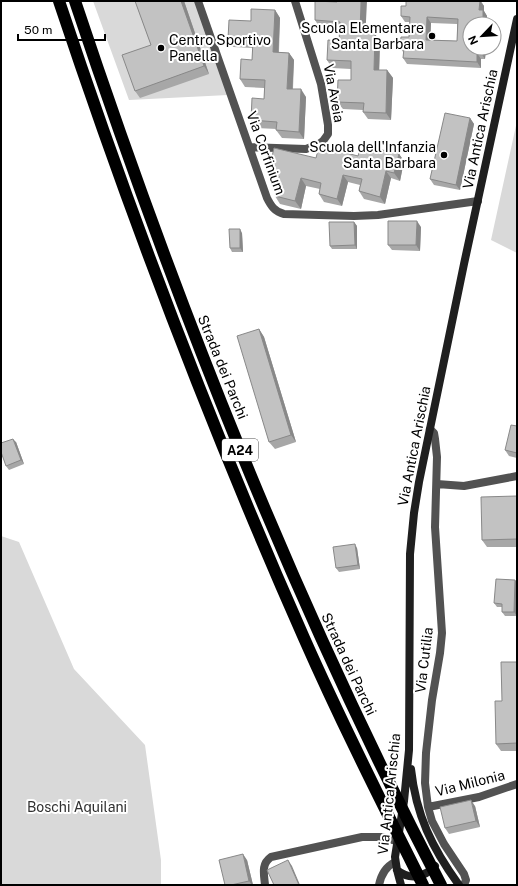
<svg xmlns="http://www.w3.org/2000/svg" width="518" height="886" font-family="'Public Sans',sans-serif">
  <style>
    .green { fill: #d9d9d9 }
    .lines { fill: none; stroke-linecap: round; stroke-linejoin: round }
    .street { stroke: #525252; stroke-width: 8 }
    .secondary { stroke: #1f1f1f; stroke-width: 8 }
    .highway { stroke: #000; stroke-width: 12 }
    .wall { fill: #a7a7a7; fill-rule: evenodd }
    .shaded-wall { fill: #888 }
    .building { fill: #c2c2c2; stroke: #888; fill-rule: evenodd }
    .poi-dot { fill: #000; stroke: #fff; stroke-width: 1.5 }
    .labels { text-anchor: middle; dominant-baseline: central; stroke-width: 4; stroke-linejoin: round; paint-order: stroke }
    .shield { fill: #fff; stroke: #4c4c4c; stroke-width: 1 }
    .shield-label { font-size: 13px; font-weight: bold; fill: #000 }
    .poi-label { font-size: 14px; fill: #000; stroke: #fff; text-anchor: end }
    .street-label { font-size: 14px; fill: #000; stroke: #fff }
    .park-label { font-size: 14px; fill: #303030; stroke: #fff }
  </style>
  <rect width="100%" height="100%" fill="#fff"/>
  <path class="green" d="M93,1H195L228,95L129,100Z
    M517,121V253L491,240Z
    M1,536L19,542L74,669L145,745L161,860V885H1Z"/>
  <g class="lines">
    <path class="street" d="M198,1L267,198C271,206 275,212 284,214L354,216L378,215L478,201
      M250,147L306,149L319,144L323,141L328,134V125L321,84L295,1
      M430,429L434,433L435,439L437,457L435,527L442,633L440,653L432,700L426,753L425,783L428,807L432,821L444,844L464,874L466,880L464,885
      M437,484L464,486L517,476
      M428,807L479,797L517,784
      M265,885C264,874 261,864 271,857L362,837H381L397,841
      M379,885C381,875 385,867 395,862"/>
    <path class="secondary" d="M411,769C416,815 432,848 459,885
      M397,870C409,880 424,878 435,866
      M401,885L397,870L395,857L404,801L409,750L410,554L414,513L419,482L464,264L517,19"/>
    <path class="highway" d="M59,1C131,217 212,430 304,638C341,722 382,803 423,885
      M75,1C176,304 293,601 441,885"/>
  </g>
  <path class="wall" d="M135,1H184L209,74L140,98L135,91L151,45Z
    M315,1L365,33L380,41L379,70H387L393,78L391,120L368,119L363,112V110L343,109L337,102L351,80V69L332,68L327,60L339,41V29L320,28L315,20Z
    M406,1H481L484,6V11L487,16V24H470V48H486L485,59H481V68L407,64L403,58L404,53L400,48L409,37L410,22H405L401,16L406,6ZM431,23L457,24V41L430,40Z
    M275,10L280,18L279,52L289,53L294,60L293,89L306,97L304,139L282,138L276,130L277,129L256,128L251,120L264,99V88L245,87L240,79L252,60L253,48L233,47L228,39L251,21Z
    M470,118L474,124L460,190L434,185L430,179Z
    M399,154L404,161L400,181L391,178L385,204L364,199L359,191L360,185L348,182L342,206L324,202L319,194L320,189L306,186L301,209L280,204L275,196L278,182L273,181L268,174L316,158Z
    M354,222L357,226V249H332L330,246Z
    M421,227L420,251L392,250L388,245Z
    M242,233L243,252H232L230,248Z
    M259,329L264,337L296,442L275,449L269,442Z
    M517,426V458L509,456L505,450Z
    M16,442L24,464L9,470L6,466Z
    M517,496V547H487L482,540Z
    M357,548L360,569L339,572L336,568Z
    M515,580L517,583V616H505L502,612V607H497L494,603Z
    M517,662V751H501L496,744L502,701Z
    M475,806L480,827L449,834L445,828Z
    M247,860L253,885H225Z"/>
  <path class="shaded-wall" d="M181,1H184L209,74L204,66Z
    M361,1H367L365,41L360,33Z
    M480,1L484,6V11L487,16V24H485L483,20L479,10Z
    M275,10L280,18L278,59L273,52Z
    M427,17L431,23L430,45L426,40Z
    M474,20L477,24H474Z
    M375,34L380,41L379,77L374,70Z
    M482,48H486L485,59L481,53Z
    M289,53L294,60L292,96L287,89Z
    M477,53L481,59V68L477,62Z
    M387,70L393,78L391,120L386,113Z
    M301,89L306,97L304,139L299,132Z
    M470,118L474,124L460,190L456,185Z
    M399,154L404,161L400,181L394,173Z
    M386,171L391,178L385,204L380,197Z
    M343,175L348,182L342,206L337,199Z
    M301,178L306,186L301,209L295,201Z
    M417,221L421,227L420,251L416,245Z
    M354,222L357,226V249L355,245Z
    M240,229L242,233L243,252L240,248Z
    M259,329L264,337L296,442L291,435Z
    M13,439L16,442L24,464L21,460Z
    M355,544L357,548L360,569L358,565Z
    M515,580L517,583V616L514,612Z
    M471,800L475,806L480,827L476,821Z
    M243,854L247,860L253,885H252L249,881Z
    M288,860L292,866L300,885H299Z"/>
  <path class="building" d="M135,1H181L204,66L135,91L122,55L151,45Z
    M315,1L337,2V1H361L360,33L375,34L374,70H387L386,113L363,112L364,103L337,102L338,80H351V61L327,60L328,40L339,41L340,22L315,20Z
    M406,1H480L479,10H483V20H474V24H470V48H482L481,53H477V62L403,58L404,48H400L401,37H409L410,17L401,16V6H406ZM427,17L458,19L457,41L426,40Z
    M251,9L275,10L273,52L289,53L287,89H301L299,132L276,130L277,122L251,120L252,98L264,99L265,80L240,79L241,59L252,60L253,41L228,39L229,20L251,21Z
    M445,113L470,118L456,185L430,179Z
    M361,145L399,154L394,173L386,171L380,197L359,191L362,179L343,175L337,199L319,194L321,183L301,178L295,201L275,196L279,176L268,174L274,148L316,158L319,146L358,156Z
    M388,221H417L416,245H388Z
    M329,222H354L355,245L330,246Z
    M229,229H240V248H230Z
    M259,329L291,435L269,442L237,336Z
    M511,425L517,426V453L505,450Z
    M13,439L21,460L6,466L1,452V443Z
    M517,496V539L482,540L481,497Z
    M355,544L358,565L336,568L333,547Z
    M496,579L515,580L514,612H502V604L494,603Z
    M501,662H517V743L496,744L495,701H502Z
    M471,800L476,821L445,828L440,807Z
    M243,854L249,881L231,885H225L219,860Z
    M288,860L299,885H274L267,870Z"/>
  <g class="poi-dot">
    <circle cx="432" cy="36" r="4"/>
    <circle cx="161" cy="48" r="4"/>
    <circle cx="444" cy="155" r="4"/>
  </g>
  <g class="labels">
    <rect class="shield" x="222" y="439" width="36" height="22" rx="3"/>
    <g class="shield-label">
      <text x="240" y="450">A24</text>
    </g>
    <g class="poi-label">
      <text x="424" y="28">Scuola Elementare<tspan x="424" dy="16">Santa Barbara</tspan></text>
      <text x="169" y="40" text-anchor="start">Centro Sportivo<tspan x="169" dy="16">Panella</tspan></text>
      <text x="436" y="147">Scuola dell'Infanzia<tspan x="436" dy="16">Santa Barbara</tspan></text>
    </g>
    <g class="street-label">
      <text transform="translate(334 93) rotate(79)">Via Aveia</text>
      <text transform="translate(480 129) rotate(-78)">Via Antica Arischia</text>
      <text transform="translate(266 153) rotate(70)">Via Corfinium</text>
      <text transform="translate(223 367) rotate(68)">Strada dei Parchi</text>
      <text transform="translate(414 446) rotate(-79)">Via Antica Arischia</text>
      <text transform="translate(424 660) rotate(-83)">Via Cutilia</text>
      <text transform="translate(349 664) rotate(65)">Strada dei Parchi</text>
      <text transform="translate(470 783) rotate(-14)">Via Milonia</text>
      <text transform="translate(389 794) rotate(-84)">Via Antica Arischia</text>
    </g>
    <g class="park-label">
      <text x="77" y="807">Boschi Aquilani</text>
    </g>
  </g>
  <rect width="518" height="886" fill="none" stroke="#000000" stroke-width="4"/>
  <g transform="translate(482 36) rotate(245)"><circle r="19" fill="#ffffff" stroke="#999999"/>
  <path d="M0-3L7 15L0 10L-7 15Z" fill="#000000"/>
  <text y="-6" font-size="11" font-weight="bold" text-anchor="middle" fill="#000000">N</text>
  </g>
  <path d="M18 34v6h87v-6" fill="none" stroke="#000000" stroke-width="2"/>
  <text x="24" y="34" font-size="12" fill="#000000" stroke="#ffffff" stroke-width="3" paint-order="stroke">50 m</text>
</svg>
